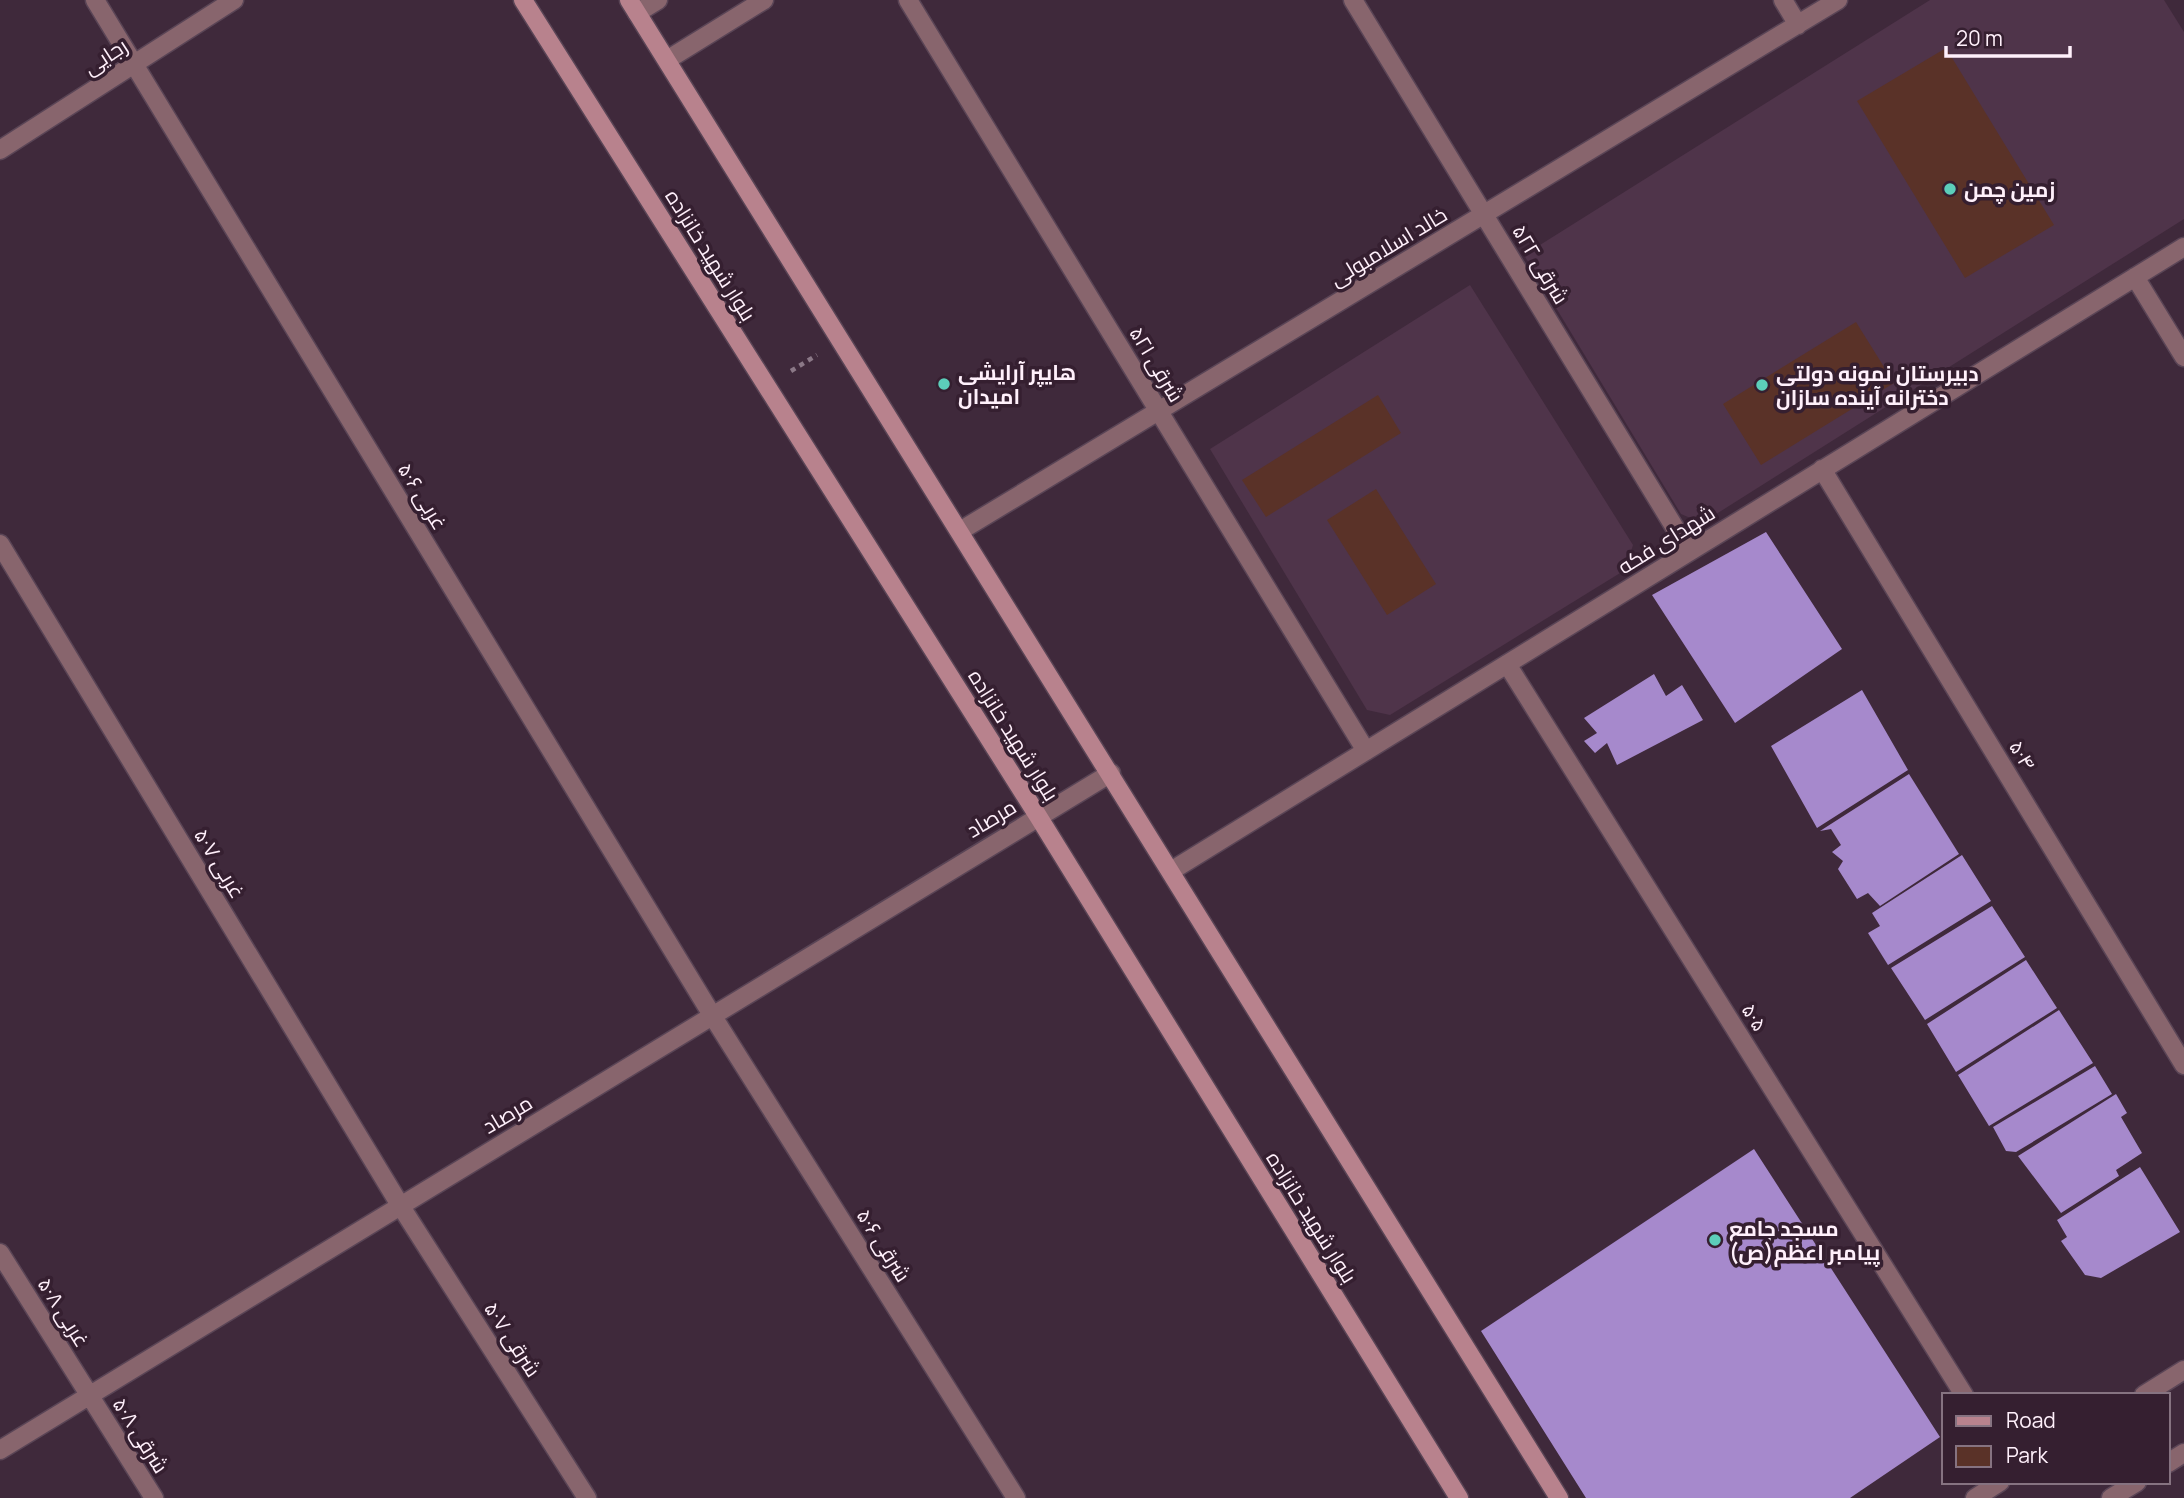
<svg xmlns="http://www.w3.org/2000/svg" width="2184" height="1498" font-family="Manrope,Cairo,sans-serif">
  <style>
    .built { fill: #4f344a }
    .green { fill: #5a3228 }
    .building { fill: #a689cc }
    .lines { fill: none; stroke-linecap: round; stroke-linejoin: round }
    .minor-casing { stroke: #5a4556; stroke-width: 21 }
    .tertiary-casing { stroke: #5a4556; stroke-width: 21 }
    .secondary-casing { stroke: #5a4556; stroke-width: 21 }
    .path { stroke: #8b7887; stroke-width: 4.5; stroke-dasharray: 5 5; stroke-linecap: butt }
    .minor { stroke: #88656d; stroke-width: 18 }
    .tertiary { stroke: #88656d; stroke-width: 18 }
    .secondary { stroke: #b8828d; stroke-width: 18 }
    .poi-dot { fill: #5cceba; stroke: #351f30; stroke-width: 2.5 }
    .labels { text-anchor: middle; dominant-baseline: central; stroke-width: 7; stroke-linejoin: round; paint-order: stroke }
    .street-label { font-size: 21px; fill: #fff0fb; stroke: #351f30 }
    .poi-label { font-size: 21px; font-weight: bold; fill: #fff0fb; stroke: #351f30; text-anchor: start }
  </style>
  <rect width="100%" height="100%" fill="#3f293b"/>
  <path class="built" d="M1930,0H2164L2184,32V219L1702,523L1681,514L1524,255Z
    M1470,285L1633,545L1625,570L1390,715L1367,710L1210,449Z"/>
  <path class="green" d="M1946,48L2054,225L1965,278L1857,101Z
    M1856,322L1894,383L1761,465L1723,404Z
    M1378,395L1401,433L1266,517L1242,480Z
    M1376,489L1436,584L1387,615L1327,520Z"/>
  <path class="building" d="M1766,532L1842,649L1735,723L1652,595Z
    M1654,674L1666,696L1682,685L1703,720L1617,765L1607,743L1595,753L1584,741L1597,733L1584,718Z
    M1862,690L1908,770L1817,828L1771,746Z
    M1909,774L1959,854L1880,906L1868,893L1857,899L1838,869L1843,861L1832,852L1841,845L1831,829L1820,831Z
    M1962,855L1991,901L1888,965L1868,933L1880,926L1872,913Z
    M1992,906L2025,957L1925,1020L1891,968Z
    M2026,960L2057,1008L1956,1072L1927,1024Z
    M2059,1010L2093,1063L1989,1126L1958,1075Z
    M2095,1066L2112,1094L2016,1152L2006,1151L1993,1127Z
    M2116,1094L2127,1113L2121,1117L2142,1153L2116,1170L2119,1176L2061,1213L2018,1156Z
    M1754,1149L1940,1437L1850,1498H1586L1481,1331Z
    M2140,1167L2180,1232L2101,1278L2085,1275L2061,1241L2067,1237L2057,1220Z"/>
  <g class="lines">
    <defs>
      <path id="minor" d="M95,0L712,1015L1016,1498
        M908,0L1366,751
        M1353,0L1689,551
        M1783,0L1798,25
        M637,13L658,0
        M667,60L764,0
        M0,150L234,0
        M2135,277L2184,357
        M1822,469L2184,1065
        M960,531L1838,0
        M0,544L400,1205L587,1498
        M1507,664L1964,1395
        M1171,871L2184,247
        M0,1253L154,1498
        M0,1450L1111,773"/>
      <path id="tertiary" d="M2144,1395L2184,1370
        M2168,1463L2184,1453
        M1975,1498L2000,1482
        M2111,1498L2137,1482"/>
      <path id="secondary" d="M523,0L1038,816L1459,1498
        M629,0L1559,1498"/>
    </defs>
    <use href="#minor" class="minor-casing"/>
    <use href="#tertiary" class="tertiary-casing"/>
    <use href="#secondary" class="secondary-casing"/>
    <path class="path" d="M791,371L817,355"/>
    <use href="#minor" class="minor"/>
    <use href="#tertiary" class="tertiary"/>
    <use href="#secondary" class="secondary"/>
  </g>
  <g class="poi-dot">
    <circle cx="1950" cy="189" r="7"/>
    <circle cx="944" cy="384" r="7"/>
    <circle cx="1762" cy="385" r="7"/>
    <circle cx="1715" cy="1240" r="7"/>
  </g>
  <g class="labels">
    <g class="street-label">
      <text transform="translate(105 56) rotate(-33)">رجایی</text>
      <text transform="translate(1388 246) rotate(-31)">خالد اسلامبولی</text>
      <text transform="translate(711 255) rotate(58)">بلوار شهید خانزاده</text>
      <text transform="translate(1541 264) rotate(59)">۵۲۲ شرقی</text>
      <text transform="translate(1157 364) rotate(59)">۵۲۱ شرقی</text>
      <text transform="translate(423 496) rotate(59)">۵۰۶ غربی</text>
      <text transform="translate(1666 539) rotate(-32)">شهدای فکه</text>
      <text transform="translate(1014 735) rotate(58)">بلوار شهید خانزاده</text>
      <text transform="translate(2023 755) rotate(59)">۵۰۴</text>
      <text transform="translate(991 818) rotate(-31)">مرصاد</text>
      <text transform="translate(220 863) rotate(59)">۵۰۷ غربی</text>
      <text transform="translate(1755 1017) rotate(58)">۵۰۵</text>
      <text transform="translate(507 1114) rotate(-31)">مرصاد</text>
      <text transform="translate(1312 1217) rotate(58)">بلوار شهید خانزاده</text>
      <text transform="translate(884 1245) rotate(58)">۵۰۶ شرقی</text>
      <text transform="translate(64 1312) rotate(58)">۵۰۸ غربی</text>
      <text transform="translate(513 1339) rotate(57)">۵۰۷ شرقی</text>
      <text transform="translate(141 1435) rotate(58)">۵۰۸ شرقی</text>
    </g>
    <g class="poi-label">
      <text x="1964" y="189">زمین چمن</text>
      <text x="958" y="372">هایپر آرایشی<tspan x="958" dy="24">امیدان</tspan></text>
      <text x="1776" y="373">دبیرستان نمونه دولتی<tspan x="1776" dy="24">دخترانه آینده سازان</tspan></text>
      <text x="1729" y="1228">مسجد جامع<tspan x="1729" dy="24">پیامبر اعظم(ص)</tspan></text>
    </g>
  </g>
  <rect x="1942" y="1393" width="228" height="91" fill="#351f30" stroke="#867381" stroke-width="2"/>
  <rect x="1956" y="1416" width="35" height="10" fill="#b8828d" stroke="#867381" stroke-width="2"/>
  <text x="2006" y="1428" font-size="21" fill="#fff0fb">Road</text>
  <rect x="1956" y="1446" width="35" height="21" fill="#5a3228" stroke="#867381" stroke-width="2"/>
  <text x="2006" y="1463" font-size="21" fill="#fff0fb">Park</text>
  <path d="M1946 46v10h124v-10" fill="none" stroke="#fff0fb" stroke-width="3.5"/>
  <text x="1956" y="46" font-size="21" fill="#fff0fb" stroke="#351f30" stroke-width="5" paint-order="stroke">20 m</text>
</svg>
